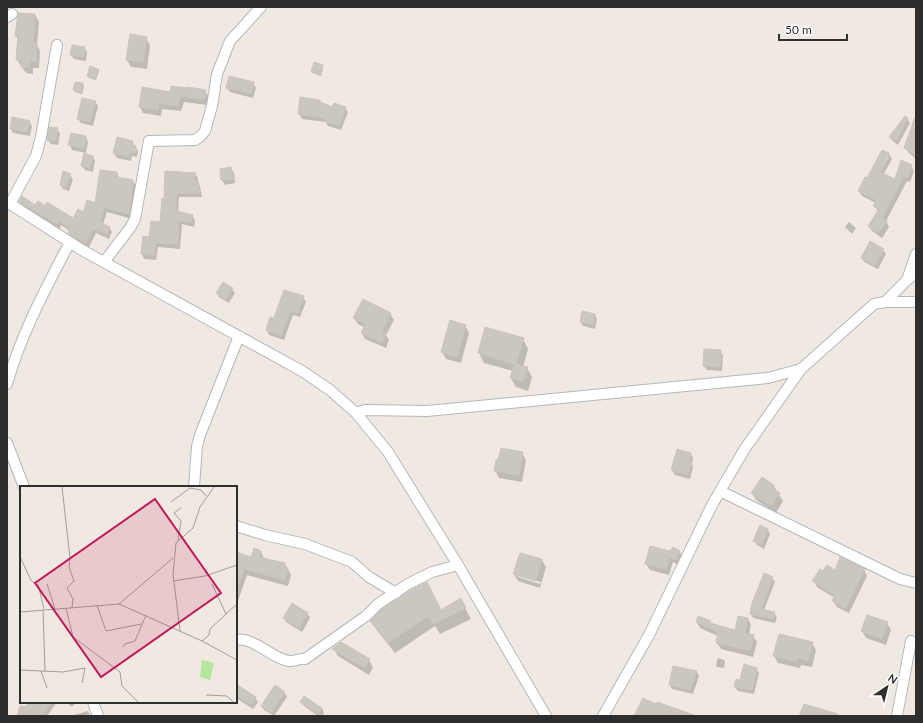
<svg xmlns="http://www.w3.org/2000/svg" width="923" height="723" font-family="Lato,sans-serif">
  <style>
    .shadow { fill: #0003; fill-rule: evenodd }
    .building { fill: #cbc7bf; stroke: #cbc5ba }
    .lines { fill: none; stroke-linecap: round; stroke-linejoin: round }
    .minor-casing { stroke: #b4b7c1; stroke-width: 12 }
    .minor { stroke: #fff; stroke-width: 10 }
    .inset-road { fill: none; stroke: #a29e99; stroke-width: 1 }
    .view { fill: #c2185b; fill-opacity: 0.15; stroke: #c2185b; stroke-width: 2 }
    .inset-edge { fill: none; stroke: #2e2e2e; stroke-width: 2 }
  </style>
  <rect width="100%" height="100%" fill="#efe9e1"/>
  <path class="shadow" d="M35,15L39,22L37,45L40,51L39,68H33V74L26,73L17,60L18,39L16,36Z
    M146,38L150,45L147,69L131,67L127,60Z
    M85,48L87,53L86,61L74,59L71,55Z
    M322,66L323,68L321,76L313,73L312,71Z
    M98,69L99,71L96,80L89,78L88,76Z
    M75,83L83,84L84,86L82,94L75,92L74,90Z
    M253,83L256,88L253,98L230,92L227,88Z
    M205,90L208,96L207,105L184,102L181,111L162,109L161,116L143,113L140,107L171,93Z
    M301,99L333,108H345L348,112L341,130L328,126L326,122L302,119L299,114Z
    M95,102L98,106L93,126L81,123L78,119Z
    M907,119L910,123L898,145L893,141L890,137Z
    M29,122L32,126L30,136L13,133L11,129Z
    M57,129L60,133L58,145L51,144L48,140Z
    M916,131V159L909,153L905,148Z
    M72,134L86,137L88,142L86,153L72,150L70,145Z
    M132,142L138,151L137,157L132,156L131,161L117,158L114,153Z
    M882,151L889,154L892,159L883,175L895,180L911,166L914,171L910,182L907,181L886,221L889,227L882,238L872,231L869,226L879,212L874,206L876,203L862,196L859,191L867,179ZM887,156H889L878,176H876Z
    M93,156L95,161L93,172L85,170L82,166Z
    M231,168L234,173L235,183L225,185L222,180L221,170Z
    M117,173L119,178L133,181L136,186L132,219L107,212L103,224L109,227L112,232L109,239L96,233L89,247L72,238L69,233L70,231L61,225L60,229L23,207L20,202L35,206L45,207L73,219L96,204Z
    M195,174L198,178L197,182L200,186L202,197H179L178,213L193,216L195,221L194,227L182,224L180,249L158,247L156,260L144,259L142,254L144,237L150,238L161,223L165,200Z
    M70,175L73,180L69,191L63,189L61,185Z
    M849,222L856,228L852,234L845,227Z
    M883,250L886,254L878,269L864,262L862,258Z
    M232,289L235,293L229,303L219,297L217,293Z
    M303,297L306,302L300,317L293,315L284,340L269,335L267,330L275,320Z
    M390,314L394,320L386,335L389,340L386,348L365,339L362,333L364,327L358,324L354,318Z
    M595,314L597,319L595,329L583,326L581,322Z
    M465,326L469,333L461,363L446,359L442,352Z
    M523,339L528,349L523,367L527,368L532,377L528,391L516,387L511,378L513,371L484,363L479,353Z
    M720,351L723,355L722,371L707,370L704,366Z
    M522,453L526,460L522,482L499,478L495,470L499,462Z
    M691,454L693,458L692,464L693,467L690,479L675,475L672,470Z
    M773,485L783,501L776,513L756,500L752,493Z
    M768,530L770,534L764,549L757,545L754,541Z
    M673,548L680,552L683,558L679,565L673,562L669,575L650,570L646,564L671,552Z
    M261,552L264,558V559L285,564L291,575L288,586L247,575L238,601H236V553L252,559Z
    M520,554L542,560L546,567L540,588L518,581L514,574ZM518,575L541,582L540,584L518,577Z
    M864,570L867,576L849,613L837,607L833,601L835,598L817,587L814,581L824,573Z
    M772,578L775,582L764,610L774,613L777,617L775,623L753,618L751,614Z
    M427,583L442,611L460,599L471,619L440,634L435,626L395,653L378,632L371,621Z
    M292,604L308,614L310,618L302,632L286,622L284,618Z
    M867,616L887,623L891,630L886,645L866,638L862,631Z
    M748,619L751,625L749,635L753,636L757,642L753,657L721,649L717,643L718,636L700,628L697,622H710L712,625L736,631Z
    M812,643L816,650L812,667L801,665L800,668L778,663L774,656Z
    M334,649L369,660L373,667L369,675L338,656Z
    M718,658L724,660L725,662L724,668L717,667L716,665Z
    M756,668L759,673L754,694L738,691L735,687L740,681Z
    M697,672L699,676L693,694L672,689L670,685Z
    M236,689L255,698L258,702L253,709L236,698Z
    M284,692L287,697L274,716L264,710L262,706Z
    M36,702H57L47,716H18L26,709Z
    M66,702H76L72,707Z
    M301,702L322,708L324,713L322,716H318L304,706Z
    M88,711L90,716H70Z"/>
  <path class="building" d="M18,13L35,14L33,43H37L36,62L30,61L29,67H21L22,60H16L18,36H15Z
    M130,34L147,37L143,62L126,60Z
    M72,45L85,47L84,57L70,55Z
    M314,62L323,65L320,74L311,72Z
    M90,66L98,69L95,79L87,76Z
    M229,76L254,82L251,94L226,88Z
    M75,82L83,83L81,92L73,90Z
    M171,86L187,88V87L206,90L204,100L181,96L178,106L159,103L158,110L139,107L142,87L170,92Z
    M300,97L320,100V102L332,107L334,103L346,107L339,126L324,121L325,118L298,114Z
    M82,98L96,101L90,122L77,119Z
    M905,116L908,118L896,141L889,137Z
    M12,117L30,121L27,132L10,129Z
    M915,117H916V156L904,148Z
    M49,127L58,128L56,141L47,140Z
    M71,133L86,136L84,149L68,145Z
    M117,137L133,141L132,145L136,146L135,153L130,152L129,157L113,153Z
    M882,150L889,153L880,172L895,179L901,160L912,165L908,178L904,176L882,218L887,221L878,233L868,226L879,209L873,206L876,200L858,191L865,177L867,178Z
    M84,153L93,156L90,168L81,166Z
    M231,167L233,179L221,180L220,169Z
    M100,170L117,172V177L133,180L129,214L104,207L100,222L110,227L107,234L93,229L86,243L68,233L70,229L59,221L57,224L19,202L22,196L35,205L38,201L45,206L47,202L73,218L78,209L83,212L87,200L95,203Z
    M63,171L71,174L66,187L60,185Z
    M165,171L196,173L194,181H198L200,193L193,194L177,193L176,211L193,215L191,223L179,221L178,244L156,243L154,256L141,254L143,236L149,237L151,221L160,222L162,198L164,199Z
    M870,241L884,249L875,266L861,258Z
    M223,282L233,288L226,299L216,293Z
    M284,290L304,296L298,313L290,311L281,336L266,330L270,317L274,318Z
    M363,299L391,313L382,331L386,333L382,343L361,333L365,324L353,318Z
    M582,311L595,314L593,325L580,322Z
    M450,320L466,325L457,357L441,352Z
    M485,327L524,338L516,364L528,367L523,382L510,378L514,364L478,353Z
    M704,349L721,350L720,367L703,366Z
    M501,448L523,452L519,475L494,471L496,460H498Z
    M677,449L691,453L689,461L692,462L688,475L671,470Z
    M762,477L774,485L772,488L780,493L771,506L751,493Z
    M760,525L768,529L761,545L753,541Z
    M650,546L670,551L673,547L680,551L675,560L670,557L666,569L645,564Z
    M254,548L261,551L259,557L285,563L284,567L288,568L285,580L244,569L237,588L236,587V552L251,557Z
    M520,553L542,559L536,581L513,574Z
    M840,557L865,569L846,608L832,601L835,595L812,581L820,569L823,571L827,565L835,570Z
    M764,573L773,577L761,609L775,612L773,619L750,614L752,603Z
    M427,582L441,610L461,598L466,608L433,624L428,616L388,643L370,621L382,609L411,590Z
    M292,603L308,613L299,628L283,618Z
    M867,615L888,622L882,639L861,631Z
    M698,616L711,621L710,623L735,630L738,616L748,618L745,633L754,635L750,651L716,643L718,632L696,622Z
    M779,634L813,642L808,661L797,658L796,662L773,656Z
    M341,642L370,659L365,668L332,649Z
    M744,664L757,668L752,690L734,687L736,679L740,680Z
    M673,666L697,671L690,690L669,685Z
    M236,684L256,697L251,705L236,695Z
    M275,685L285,692L271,713L261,706Z
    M304,696L322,708L318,714L300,702Z
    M643,698L656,704L657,702L694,715V716H634Z
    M29,702H52L41,716H17L20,706L25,707Z
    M804,704L838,714V716H799Z"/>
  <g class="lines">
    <defs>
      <path id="minor" d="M7,17L12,14
        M7,202L82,250L302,371L330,390L356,413L388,452L458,565L546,716
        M10,204L36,156L41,137L57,45
        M104,262L130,228L135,219L149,141L195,140L201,136L205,131L212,106L217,74L230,41L261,7
        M907,280L916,254
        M885,302L907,280L916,273
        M7,384C21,334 46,288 70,242
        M356,413L365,410L427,411L768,378L801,369
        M7,443L24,487
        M194,487L197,446L200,435L239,336
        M720,491L900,579L916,583
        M236,526L265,535L305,544L352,562L369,577L396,593
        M236,640C253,636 272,659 289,661C294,662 299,658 305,659L366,616L378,604L408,584L432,572L458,565
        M93,702L98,716
        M603,716L649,635L712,505L744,450L801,369L874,304L885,302H916
        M897,716L911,641"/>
    </defs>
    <use href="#minor" class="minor-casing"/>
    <use href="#minor" class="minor"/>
  </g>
  <g transform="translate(20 486)">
    <rect width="217" height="217" fill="#efe9e1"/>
    <path d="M182,174L194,177L190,194L180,191Z" fill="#b6e59e"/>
    <path class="inset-road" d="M42,1L50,72L49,81L54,95L47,102L53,113L52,122M151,16L170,2L181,4L186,10M158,55L161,35L154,27L161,22M0,71L11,94L17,100M153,95L185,90L217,79M18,98L24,123M27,98L35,123M99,118L153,72M77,119L86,145L121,138M46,122L53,151L100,186L102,200L118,216M23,124L25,185M0,126L99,118L182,155L217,174M206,128L217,118M160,145L153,88L156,57L173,42L180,21L194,1M182,155L189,149L190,143L206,128L192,98M103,161L105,158L115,155L126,129M0,184L43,186L65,182L62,197M21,185L27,202M186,209L207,210L213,216"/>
    <path class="view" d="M135,13L201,107L81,191L15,97Z"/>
    <rect width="217" height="217" class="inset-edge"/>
  </g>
  <rect width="923" height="723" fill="none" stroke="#2e2e2e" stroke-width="16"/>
  <g transform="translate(887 687) rotate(35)" stroke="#ffffff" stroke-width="3" paint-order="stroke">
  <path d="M0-3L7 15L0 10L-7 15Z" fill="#2e2e2e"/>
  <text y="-6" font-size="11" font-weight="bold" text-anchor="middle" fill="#2e2e2e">N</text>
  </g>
  <path d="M779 34v6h68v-6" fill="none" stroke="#2e2e2e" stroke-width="2"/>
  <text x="785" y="34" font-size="12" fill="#2e2e2e" stroke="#ffffff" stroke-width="3" paint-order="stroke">50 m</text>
</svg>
